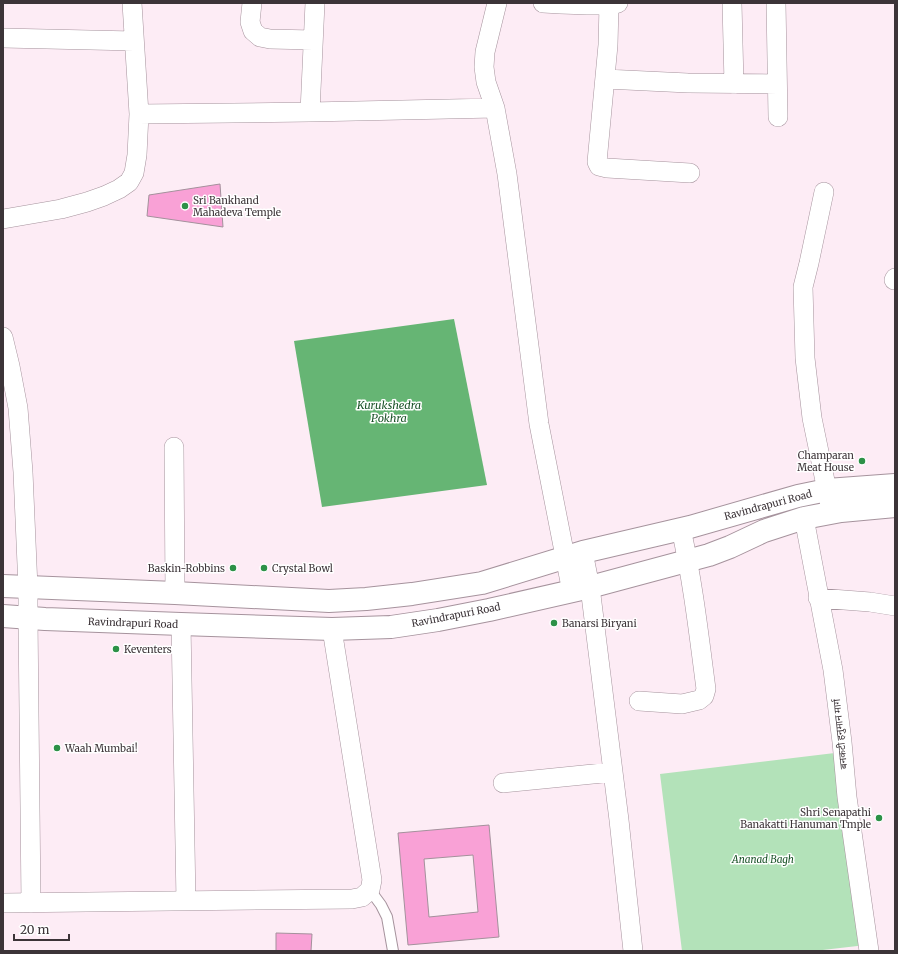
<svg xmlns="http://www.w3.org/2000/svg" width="898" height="954" font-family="Merriweather,'Noto Sans Devanagari',serif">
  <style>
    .green { fill: #b3e2b9 }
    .water { fill: #66b574 }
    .building { fill: #f9a1d6; stroke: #a4919c; fill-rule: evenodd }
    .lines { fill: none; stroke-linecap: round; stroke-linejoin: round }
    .service-casing { stroke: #a6939d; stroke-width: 12 }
    .minor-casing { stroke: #a6939d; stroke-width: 20 }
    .primary-casing { stroke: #a6939d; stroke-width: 24 }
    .service { stroke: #fff; stroke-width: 10 }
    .minor { stroke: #fff; stroke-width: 19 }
    .primary { stroke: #fff; stroke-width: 22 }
    .poi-dot { fill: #2c9147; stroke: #fff; stroke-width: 1.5 }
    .labels { text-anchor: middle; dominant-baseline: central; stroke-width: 3; stroke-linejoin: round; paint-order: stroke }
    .poi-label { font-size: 10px; fill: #3c3438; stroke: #fff; text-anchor: start }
    .street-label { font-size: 10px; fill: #3c3438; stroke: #fff }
    .park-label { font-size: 10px; font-style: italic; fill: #195227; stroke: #fff }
    .water-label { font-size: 11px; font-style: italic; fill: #1a5328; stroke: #fff }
  </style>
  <rect width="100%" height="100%" fill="#fdecf5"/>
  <path class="green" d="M843,752L866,945L814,951H682L660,774Z"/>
  <path class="water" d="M454,319L487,485L322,507L294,341Z"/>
  <path class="building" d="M220,184L223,227L147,216L149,195Z
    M489,825L499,937L408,945L398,833ZM473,855L478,912L429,917L424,859Z
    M276,933L312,934L311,951H276Z"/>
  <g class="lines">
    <defs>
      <path id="service" d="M370,890L381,905L387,917L393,951"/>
      <path id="minor" d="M252,3L250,22L253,31L260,37L270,39L313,40
        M497,3L485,52L484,67L486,82L495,108L507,174L539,424L572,592
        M543,3C561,4 579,5 596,5C603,5 611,6 618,3
        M732,3L734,84
        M776,3L778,117
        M609,5L608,45L597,162L599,166L607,168L690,173
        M3,38L134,41
        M605,79L688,83L777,84
        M310,112L315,3
        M139,114L310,112L495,108
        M824,192L809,263L803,287L805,358L812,418L830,505
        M3,219L61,209L87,202L104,196L119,189L129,182L134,173L137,155L139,114L132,3
        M894,280L895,278
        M3,337L10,366L18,408L23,472L28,588V618L31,903
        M174,447L175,593
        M804,518L833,670L842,742L847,797L869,951
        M583,552L590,587L619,820L633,951
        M818,598L870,602L895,606
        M181,624L186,901
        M639,701L682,704L699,700L704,696L706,689C699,636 693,582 681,529
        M503,783L613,772
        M3,903L352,899L362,897L370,890L372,880L332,629"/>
      <path id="primary" d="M3,586L175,593L329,601L366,599L412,594L482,583L583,552L690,527L798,496L827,490L895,485
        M3,616L45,619L181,624L332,629L391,627L438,620L489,610L590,587L709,555L730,547L764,531L804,518L841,511L895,506"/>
    </defs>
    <use href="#service" class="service-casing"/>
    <use href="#minor" class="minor-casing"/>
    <use href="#primary" class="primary-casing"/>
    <use href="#service" class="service"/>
    <use href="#minor" class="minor"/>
    <use href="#primary" class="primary"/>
  </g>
  <g class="poi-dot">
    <circle cx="185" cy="206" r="4"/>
    <circle cx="862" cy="461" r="4"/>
    <circle cx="233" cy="568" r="4"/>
    <circle cx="264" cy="568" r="4"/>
    <circle cx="554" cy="623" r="4"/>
    <circle cx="116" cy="649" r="4"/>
    <circle cx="57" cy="748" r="4"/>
    <circle cx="879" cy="818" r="4"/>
  </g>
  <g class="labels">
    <g class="poi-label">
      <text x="193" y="200">Sri Bankhand<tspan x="193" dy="12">Mahadeva Temple</tspan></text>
      <text x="854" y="455" text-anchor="end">Champaran<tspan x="854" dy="12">Meat House</tspan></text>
      <text x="225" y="568" text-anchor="end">Baskin-Robbins</text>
      <text x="272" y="568">Crystal Bowl</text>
      <text x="562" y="623">Banarsi Biryani</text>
      <text x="124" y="649">Keventers</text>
      <text x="65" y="748">Waah Mumbai!</text>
      <text x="871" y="812" text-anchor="end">Shri Senapathi<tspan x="871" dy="12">Banakatti Hanuman Tmple</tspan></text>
    </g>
    <g class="street-label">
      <text transform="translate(768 505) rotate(-15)">Ravindrapuri Road</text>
      <text transform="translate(456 615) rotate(-11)">Ravindrapuri Road</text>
      <text transform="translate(133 623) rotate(2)">Ravindrapuri Road</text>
      <text transform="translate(840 734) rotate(-96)">बनकटी हनुमान मार्ग</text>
    </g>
    <g class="park-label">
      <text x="763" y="859">Ananad Bagh</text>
    </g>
    <g class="water-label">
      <text x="389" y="405">Kurukshedra<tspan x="389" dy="13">Pokhra</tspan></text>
    </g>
  </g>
  <rect width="898" height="954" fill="none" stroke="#3c3438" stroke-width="8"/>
  <path d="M14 934v6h55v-6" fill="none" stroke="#3c3438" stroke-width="2"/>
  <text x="20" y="934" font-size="12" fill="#3c3438" stroke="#ffffff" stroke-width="3" paint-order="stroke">20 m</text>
</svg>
